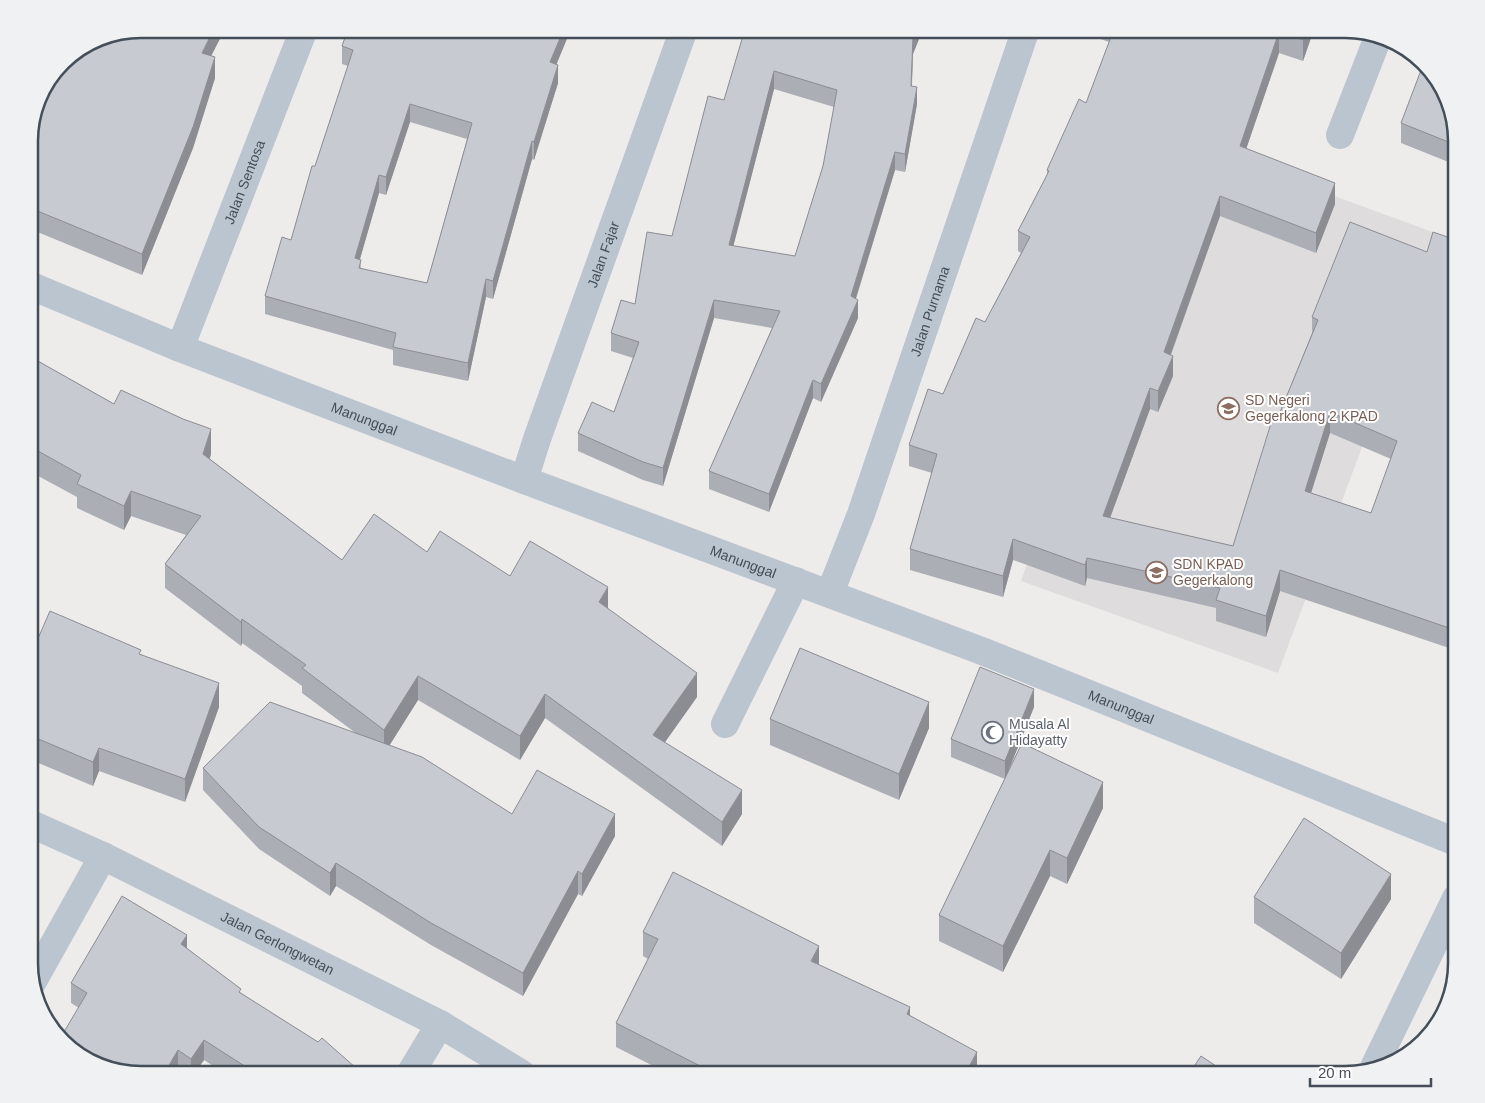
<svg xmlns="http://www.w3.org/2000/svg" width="1485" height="1103" font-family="Helvetica,sans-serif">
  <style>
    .education { fill: #dfdcdd }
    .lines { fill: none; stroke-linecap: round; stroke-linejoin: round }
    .minor { stroke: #bbc5cf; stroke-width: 28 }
    .wall { fill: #abaeb4; fill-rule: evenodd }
    .shaded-wall { fill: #8b8d92 }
    .building { fill: #c7cad1; stroke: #8b8d92; fill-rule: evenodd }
    .labels { text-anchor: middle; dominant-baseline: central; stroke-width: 4; stroke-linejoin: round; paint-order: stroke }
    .street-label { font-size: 14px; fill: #434e59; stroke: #fff }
    .education-label { font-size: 14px; fill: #785e54; stroke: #fff; text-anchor: start }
    .worship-label { font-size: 14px; fill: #5b616d; stroke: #fff; text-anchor: start }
    .rim { fill: none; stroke: #434e59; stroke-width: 2.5 }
  </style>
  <rect width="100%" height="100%" fill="#eeebeb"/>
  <path class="education" d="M1176,138L1441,235L1278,673L1021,581Z"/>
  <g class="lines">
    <g class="minor">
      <path d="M1340,135L1377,40"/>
      <path id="s1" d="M29,285L180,348L524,480L982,651L1456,842"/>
      <path id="s2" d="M180,348L304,29"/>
      <path id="s3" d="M524,480L537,439L684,29"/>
      <path id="s4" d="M830,593L861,514L1026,29"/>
      <path d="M725,724L796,581"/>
      <path id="s5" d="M29,823L103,856L440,1024L522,1074"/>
      <path d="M32,983L103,856"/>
      <path d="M1374,1067L1456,898"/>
      <path d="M410,1074L440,1024"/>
    </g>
  </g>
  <path class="wall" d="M140,29H225L211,55L215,78L193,148L142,275L35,231L33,236L29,235V133Z
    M348,29H571L556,64L558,83L534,160L532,159L493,299L486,297L468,381L393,365V350L265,314V296L291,240L348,66L342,64V46ZM410,122L467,139L427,283L361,269L360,259L379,193L386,195Z
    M745,29H923L913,54L912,86L917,104L905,172L895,170L856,299L858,318L821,402L813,398L769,512L709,489V471L772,328L714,318L663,486L643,480L578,451V433L614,412L633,358L611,351V333L635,304L672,236L724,100ZM774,89L834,107L823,166L795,256L733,246Z
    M1072,29H1314L1303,61L1279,53L1246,149L1335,204L1316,253L1220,216L1171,355L1173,376L1158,412L1150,409L1110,518L1233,546L1276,422L1312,333V317L1427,252L1456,240V638L1452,649L1280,591L1266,637L1216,621V608L1087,578L1085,586L1013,560L1003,597L910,570V549L932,473L909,466V445L943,394L985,322L1021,253L1018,251V231L1047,175V170L1086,103L1109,42ZM1330,433L1391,459L1371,513L1311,493Z
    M1401,123L1456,140V165L1401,143Z
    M29,356L114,404L211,454L210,459L342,560L427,552L510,576L608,608L697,697L665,742L742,814L722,846L545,718L520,760L418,700L389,746L512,814L615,836L582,896L578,894L523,996L431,945L336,886L330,896L259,849L203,790V768L357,734L302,693V686L242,643L241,646L165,588V564L186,535L131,516L124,530L77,508V497L29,471Z
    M141,654L219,707L185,802L99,771L93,786L29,759V659Z
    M1034,707L1009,770L1103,808L1067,884L1050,876L1003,972L939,941V915L1005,779L951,757V739Z
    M770,719L929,728L899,800L770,745Z
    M1254,897L1391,899L1341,979L1254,923Z
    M643,932L819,965L910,1015L977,1074H669L616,1047V1023L648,959L643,956Z
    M187,948L241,993L356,1074H226L204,1060L194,1074H185L178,1070L176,1074H140L79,1008L71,1003V983Z"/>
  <path class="shaded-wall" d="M214,29H225L202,74V53Z
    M564,29H571L550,80V62Z
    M916,29H923L913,54L911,103L913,36Z
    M1307,29H1314L1303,61V40Z
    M1279,32V53L1240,167V146Z
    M215,57V78L193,148L142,275V254Z
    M558,65V83L534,160V142Z
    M774,71V89L729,263V245Z
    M917,87V104L905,172V154Z
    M410,104V122L386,195V177Z
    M532,141V159L493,299V281Z
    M895,152V170L851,314V296Z
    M379,175V193L355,276V258Z
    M1335,183V204L1316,253V233Z
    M1220,196V216L1164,373V352Z
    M35,210V231L33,236V215Z
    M486,279V297L468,381V363Z
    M714,300V318L663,486V468Z
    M858,300V318L821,402V384Z
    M1173,356V376L1158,412V391Z
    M813,380V398L769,512V494Z
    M1150,388V409L1103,537V516Z
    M1330,412V433L1305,512V491Z
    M211,429V454L203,478V454Z
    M131,491V516L124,530V506Z
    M1013,539V560L1003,597V576Z
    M1087,558V578L1085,586V565Z
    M1280,570V591L1266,637V616Z
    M608,587V612L599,602Z
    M1456,617V638L1452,649V629Z
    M242,619V643L241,646V622Z
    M697,673V697L653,759V735Z
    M418,676V700L384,754V730Z
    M219,683V707L185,802V779Z
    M1034,689V707L1005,779V761Z
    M545,694V718L520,760V736Z
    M929,702V728L899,800V774Z
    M99,748V771L93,786V762Z
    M1103,782V808L1067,884V858Z
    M742,790V814L722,846V822Z
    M615,814V836L582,896V874Z
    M1050,850V876L1003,972V946Z
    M336,863V886L330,896V873Z
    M578,871V894L523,996V973Z
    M1391,874V899L1341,979V953Z
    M187,935V955L181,944Z
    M819,946V970L811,961Z
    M910,1007V1031L907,1014Z
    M204,1040V1060L194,1074H191V1059Z
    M178,1050V1070L176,1074H164Z
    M977,1052V1074H965Z
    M356,1068V1074H351Z"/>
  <path class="building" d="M140,29H214L202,53L215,57L193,127L142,254L35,210L33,215L29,214V133L40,91L67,57L98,37Z
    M348,29H564L550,62L558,65L534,142L532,141L493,281L486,279L468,363L393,347L396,333L265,296L282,237L291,240L312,166H315L353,50L342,46ZM410,104L472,123L427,283L359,268L361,260L355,258L379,175L386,177Z
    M745,29H916L913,36L911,86L917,87L905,154L895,152L851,296L858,300L821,384L813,380L769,494L709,471L780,311L714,300L663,468L643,462L578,433L592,402L614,412L639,342L611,333L621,300L635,304L647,232L672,236L708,96L724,100ZM774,71L837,90L823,166L795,256L729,245Z
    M1114,29H1307L1303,40L1279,32L1240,146L1335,183L1316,233L1220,196L1164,352L1173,356L1158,391L1150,388L1103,516L1233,546L1272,420L1276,422L1318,320L1312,317L1350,222L1427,252L1433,232L1456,240V617L1452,629L1280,570L1266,616L1216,600L1220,588L1087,558L1085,565L1013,539L1003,576L910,549L937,454L909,445L928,389L943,394L976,318L985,322L1030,237L1018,231L1049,171L1047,170L1079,99L1086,103ZM1330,412L1397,441L1371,513L1305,491Z
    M1423,65L1445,91L1456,140V145L1401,123Z
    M29,356L114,404L121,390L183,419L211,429L203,454L342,560L374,514L427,552L440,531L510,576L530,541L608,587L599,602L697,673L653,735L742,790L722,822L545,694L520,736L418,676L384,730L302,668L306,665L242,619L241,622L165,564L201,516L131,491L124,506L77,484L81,475L29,446Z
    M50,611L141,650L139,654L219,683L185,779L99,748L93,762L29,735V659Z
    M800,648L929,702L899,774L770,719Z
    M980,667L1034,689L1005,761L951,739Z
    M270,702L422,757L512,814L537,770L615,814L582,874L578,871L523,973L431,923L336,863L330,873L259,827L203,768Z
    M1022,743L1103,782L1067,858L1050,850L1003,946L939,915Z
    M1304,818L1391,874L1341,953L1254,897Z
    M673,872L819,946L811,961L910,1007L907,1014L977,1052L965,1074H707L708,1070L616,1023L658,939L643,932Z
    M122,896L187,935L181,944L241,989L239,992L318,1042L322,1038L356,1068L351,1074H257L204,1040L191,1059L178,1050L164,1074H140L72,1051L61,1037L87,993L71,983Z
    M1201,1056L1228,1074H1189Z"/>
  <defs>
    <symbol id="school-ring" viewBox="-11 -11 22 22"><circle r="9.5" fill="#fff" stroke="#8d6e63" stroke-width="1.5"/><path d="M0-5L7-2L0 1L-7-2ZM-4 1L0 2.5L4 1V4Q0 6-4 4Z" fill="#8d6e63"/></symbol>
    <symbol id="mosque-ring" viewBox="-11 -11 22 22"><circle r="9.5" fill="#fff" stroke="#6b7280" stroke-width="1.5"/><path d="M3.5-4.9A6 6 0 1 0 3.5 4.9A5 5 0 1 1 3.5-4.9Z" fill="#6b7280"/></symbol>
  </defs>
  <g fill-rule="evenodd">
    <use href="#school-ring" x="1216" y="396" width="25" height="25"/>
    <use href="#school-ring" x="1144" y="560" width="25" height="25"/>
    <use href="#mosque-ring" x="980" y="720" width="25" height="25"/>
  </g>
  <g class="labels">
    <g class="street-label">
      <text stroke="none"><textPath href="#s2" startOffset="178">Jalan Sentosa</textPath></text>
      <text stroke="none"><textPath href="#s3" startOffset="239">Jalan Fajar</textPath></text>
      <text stroke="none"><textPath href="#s4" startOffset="299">Jalan Purnama</textPath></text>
      <text stroke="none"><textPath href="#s1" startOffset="361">Manunggal</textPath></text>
      <text stroke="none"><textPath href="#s1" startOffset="766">Manunggal</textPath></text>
      <text stroke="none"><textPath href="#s1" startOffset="1171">Manunggal</textPath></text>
      <text stroke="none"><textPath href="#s5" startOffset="276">Jalan Gerlongwetan</textPath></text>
    </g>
    <g class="education-label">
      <text x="1245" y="400">SD Negeri<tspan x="1245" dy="16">Gegerkalong 2 KPAD</tspan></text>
      <text x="1173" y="564">SDN KPAD<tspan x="1173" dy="16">Gegerkalong</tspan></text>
    </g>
    <g class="worship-label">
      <text x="1009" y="724">Musala Al<tspan x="1009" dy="16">Hidayatty</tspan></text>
    </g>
  </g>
  <path d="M0 0H1485V1103H0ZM141 38H1345A103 103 0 0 1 1448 141V963A103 103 0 0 1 1345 1066H141A103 103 0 0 1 38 963V141A103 103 0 0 1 141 38Z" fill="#f0f1f2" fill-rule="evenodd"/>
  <path class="rim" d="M141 38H1345A103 103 0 0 1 1448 141V963A103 103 0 0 1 1345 1066H141A103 103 0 0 1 38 963V141A103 103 0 0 1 141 38Z"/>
  <path d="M1310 1078v8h121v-8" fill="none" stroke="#434e59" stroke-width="2.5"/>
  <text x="1318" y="1078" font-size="15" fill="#434e59" stroke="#ffffff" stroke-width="4" paint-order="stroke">20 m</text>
</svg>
